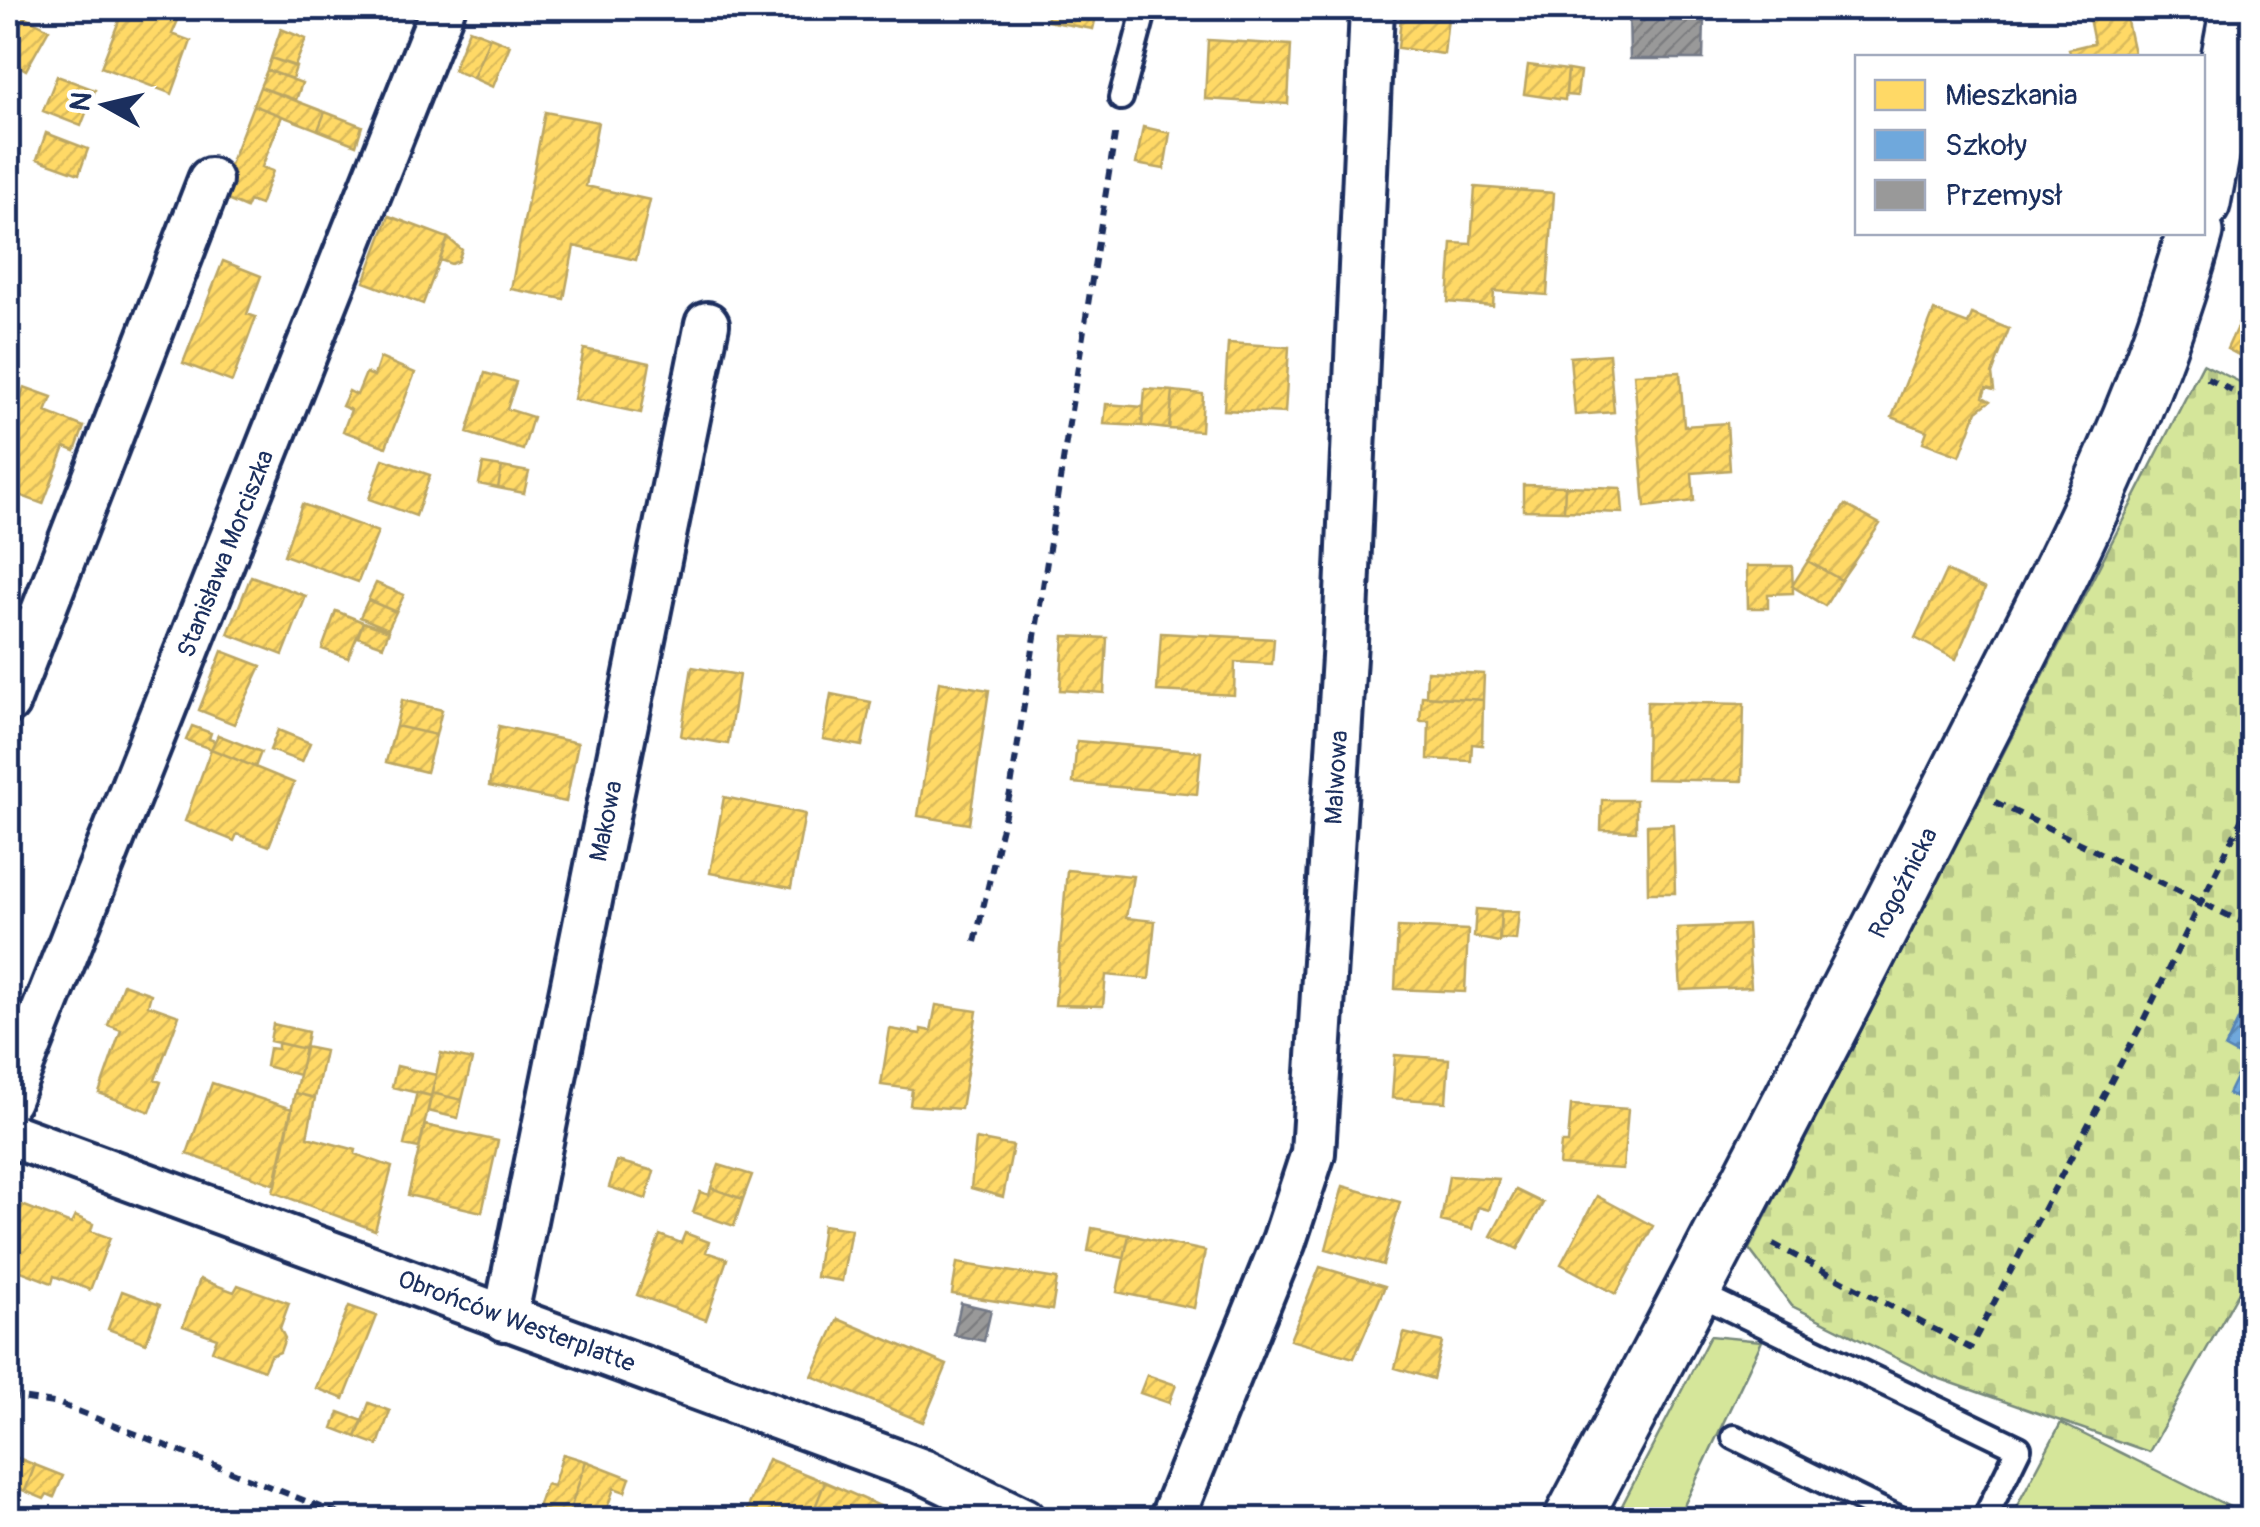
<svg xmlns="http://www.w3.org/2000/svg" width="2260" height="1527" font-family="Pangolin,sans-serif">
  <style>
    .cemetery { fill: url(#cemetery-stones); stroke: #788a7c; stroke-width: 2.5 }
    .pitch { fill: #d5e69a; stroke: #788a7c; stroke-width: 2.5 }
    .homes { fill: url(#homes-hatch); stroke: #bba664; stroke-width: 2.5 }
    .schools { fill: url(#schools-hatch); stroke: #5684b6; stroke-width: 2.5 }
    .industry { fill: url(#industry-hatch); stroke: #737987; stroke-width: 2.5 }
    .lines { fill: none; stroke-linecap: round; stroke-linejoin: round }
    .service-casing { stroke: #1b2f5e; stroke-width: 30 }
    .minor-casing { stroke: #1b2f5e; stroke-width: 50 }
    .tertiary-casing { stroke: #1b2f5e; stroke-width: 62 }
    .path { stroke: #1b2f5e; stroke-width: 6; stroke-dasharray: 10 8; stroke-linecap: butt }
    .service { stroke: #fff; stroke-width: 22 }
    .minor { stroke: #fff; stroke-width: 42 }
    .tertiary { stroke: #fff; stroke-width: 55 }
    .labels { text-anchor: middle; dominant-baseline: central; stroke-width: 10; stroke-linejoin: round; paint-order: stroke }
    .street-label { font-size: 25px; fill: #1b2f5e; stroke: #fff }
  </style>
  <defs>
    <pattern id="cemetery-stones" width="16" height="16" patternUnits="userSpaceOnUse" patternTransform="scale(2.5)"><rect width="16" height="16" fill="#d5e69a"/><path d="M2 7V4a2 2 0 0 1 4 0v3zM10 15v-3a2 2 0 0 1 4 0v3z" fill="#b6c687"/></pattern>
    <pattern id="homes-hatch" width="6" height="6" patternUnits="userSpaceOnUse" patternTransform="scale(2.5)"><rect width="6" height="6" fill="#ffd966"/><path d="M-1 1l2-2M0 6l6-6M5 7l2-2" fill="none" stroke="#dabb5b"/></pattern>
    <pattern id="schools-hatch" width="6" height="6" patternUnits="userSpaceOnUse" patternTransform="scale(2.5)"><rect width="6" height="6" fill="#6fa8dc"/><path d="M-1 1l2-2M0 6l6-6M5 7l2-2" fill="none" stroke="#5a89b6"/></pattern>
    <pattern id="industry-hatch" width="6" height="6" patternUnits="userSpaceOnUse" patternTransform="scale(2.5)"><rect width="6" height="6" fill="#999"/><path d="M-1 1l2-2M0 6l6-6M5 7l2-2" fill="none" stroke="#7c7d80"/></pattern>
  </defs>
  <rect width="100%" height="100%" fill="#fff"/>
  <filter id="ink" filterUnits="userSpaceOnUse"><feTurbulence type="fractalNoise" baseFrequency=".01" numOctaves="2"/><feDisplacementMap in="SourceGraphic" scale="20" xChannelSelector="R" yChannelSelector="G"/><feConvolveMatrix kernelMatrix="1 2 1 2 8 2 1 2 1" color-interpolation-filters="sRGB"/></filter>
  <g filter="url(#ink)">
    <path class="cemetery" d="M2203,364L2252,388V1268L2149,1452L1935,1377L1792,1306L1749,1249Z"/>
    <path class="pitch" d="M1710,1336L1762,1341L1681,1512L1696,1519H1615Z
      M2061,1423L2236,1510L2232,1519H2010Z"/>
    <path class="homes" d="M124,8H152L179,18L172,34L191,41L172,94L101,67Z
      M1050,8H1098L1093,29L1047,21Z
      M1402,8H1449L1444,54L1398,48Z
      M1654,8H1683V18L1654,19Z
      M2087,8H2124L2134,53L2071,58L2069,49L2094,43Z
      M17,13L49,29L26,70L19,66L8,88V30Z
      M281,29L306,39L295,66L271,58Z
      M469,29L490,37L473,78L453,70Z
      M490,37L510,45L493,87L473,78Z
      M1208,40L1291,45L1288,104L1205,99Z
      M271,58L296,67L292,79L267,70Z
      M1528,65L1568,70L1565,100L1524,94Z
      M267,70L302,83L296,100L260,87Z
      M1568,70L1580,72L1577,96L1566,95Z
      M57,76L95,90L81,126L43,111Z
      M260,87L325,112L318,130L253,105Z
      M253,105L282,116L262,167L273,171L260,205L249,201L246,208L218,196Z
      M325,112L362,126L356,145L318,130Z
      M545,112L598,122L586,186L650,200L636,260L574,246L564,299L511,289Z
      M1143,127L1170,133L1164,169L1136,164Z
      M46,133L88,149L79,174L37,159Z
      M1475,187L1554,193L1547,295L1494,291L1493,306L1448,302L1452,243L1471,244Z
      M389,216L448,238L423,304L364,282Z
      M448,238L462,250L458,261L451,264L440,260Z
      M223,261L261,276L247,314L256,317L232,382L183,363Z
      M2252,294V362L2227,349Z
      M1934,311L1968,324L1972,314L2009,329L1992,374L1994,390L1986,388L1983,397L1990,401L1977,411L1960,456L1923,442L1927,431L1892,417Z
      M1228,343L1289,347L1285,413L1224,410Z
      M584,349L650,363L641,413L574,399Z
      M1609,354L1614,412L1575,415L1570,357Z
      M380,358L415,373L386,447L343,431L351,410L342,406L349,391L357,395L366,373L374,376Z
      M1680,372L1684,426L1727,423L1730,470L1692,473L1694,501L1645,507L1634,374Z
      M485,373L516,382L507,409L533,417L523,450L467,433Z
      M24,387L52,397L46,412L84,427L75,451L65,447L43,504L8,491V439Z
      M1145,389L1173,391L1169,429L1142,426Z
      M1173,391L1203,394L1201,431L1169,429Z
      M1106,404L1143,407L1142,426L1104,424Z
      M383,459L430,475L416,516L369,499Z
      M483,464L502,467L498,488L479,484Z
      M502,467L529,472L524,493L498,488Z
      M1523,485L1565,486L1564,511L1523,510Z
      M1565,486L1621,488L1623,513L1564,511Z
      M302,504L378,532L358,582L284,555Z
      M1845,505L1880,524L1841,580L1808,561Z
      M1808,561L1841,580L1825,606L1792,586Z
      M1747,566H1792L1793,593L1768,594V608H1748Z
      M1946,571L1985,589L1956,659L1915,638Z
      M251,576L306,596L283,655L228,634Z
      M376,583L404,595L396,612L368,600Z
      M368,600L396,612L388,629L360,617Z
      M336,611L363,622L348,658L322,649Z
      M363,622L389,631L383,646L358,637Z
      M1161,633L1274,639L1272,664L1235,662L1234,695L1157,691Z
      M1064,636L1107,638L1104,693L1060,690Z
      M222,651L261,666L234,724L199,710Z
      M692,667L739,675L728,744L681,736Z
      M1427,671L1484,674L1483,700L1426,696Z
      M939,682L989,690L969,824L918,816Z
      M831,694L871,702L862,746L823,739Z
      M1422,696L1483,700L1482,745L1472,744L1471,761L1428,759L1429,721H1420Z
      M402,700L442,710L436,735L396,726Z
      M1647,702L1744,704L1742,781L1646,779Z
      M192,726L211,733L209,739L215,741L211,749L186,740Z
      M396,726L436,735L426,772L386,762Z
      M499,726L578,743L566,802L489,786Z
      M278,730L310,743L302,762L270,750Z
      M218,735L261,752L255,767L211,749Z
      M1077,741L1201,752L1197,794L1073,783Z
      M211,749L294,783L269,846L237,834L234,841L185,821Z
      M724,797L805,814L791,888L710,873Z
      M1602,800H1636V831L1601,830Z
      M1673,824L1675,893H1648L1647,825Z
      M1067,870L1133,876L1126,918L1155,921L1149,979L1106,975L1103,1006L1055,1005Z
      M1476,909L1501,911L1499,942L1474,937Z
      M1501,911L1519,912L1516,940L1500,939Z
      M1747,925L1751,987L1681,990L1677,928Z
      M1398,927L1468,930L1465,992L1395,989Z
      M123,984L151,994L148,1005L179,1016L155,1080L161,1082L150,1112L99,1093L121,1030L108,1025Z
      M936,1005L977,1011L961,1109L910,1105L912,1089L881,1085L890,1029L921,1034V1029L931,1031Z
      M273,1024L308,1032L305,1049L270,1041Z
      M278,1043L305,1049L299,1075L266,1066L269,1048L278,1049Z
      M305,1047L325,1051L315,1098L295,1093Z
      M441,1053L472,1060L462,1100L432,1093Z
      M1395,1055L1449,1059L1446,1102L1392,1098Z
      M397,1066L436,1075L431,1096L392,1087Z
      M212,1083L292,1109L276,1185L187,1154Z
      M417,1092L431,1096L419,1148L404,1145Z
      M295,1093L315,1098L307,1137L356,1150L355,1154L392,1167L375,1230L273,1192Z
      M432,1093L462,1100L458,1118L428,1111Z
      M1571,1105L1628,1109L1623,1169L1559,1165L1561,1143H1568Z
      M425,1125L498,1141L482,1212L408,1195Z
      M976,1139L1013,1146L1003,1197L971,1188Z
      M617,1161L654,1171L646,1199L609,1187Z
      M719,1165L752,1175L743,1199L711,1188Z
      M1449,1176L1499,1179L1489,1210L1478,1207L1472,1229L1441,1221Z
      M1343,1186L1400,1202L1383,1265L1326,1249Z
      M711,1188L743,1199L734,1226L693,1212L700,1192L709,1195Z
      M1516,1190L1543,1203L1518,1249L1491,1236Z
      M1597,1196L1653,1226L1616,1294L1561,1264Z
      M22,1205L71,1224L75,1216L93,1224L91,1231L110,1238L90,1290L54,1276L52,1283L8,1266V1244Z
      M823,1225L851,1229L842,1281L816,1277Z
      M1092,1228L1129,1235L1124,1258L1088,1251Z
      M685,1233L709,1242L706,1252L727,1259L706,1320L637,1295L660,1235L681,1243Z
      M1129,1235L1205,1251L1194,1308L1117,1292Z
      M957,1263L1057,1279L1052,1310L952,1294Z
      M1320,1267L1385,1286L1354,1358L1290,1340Z
      M200,1279L234,1292L238,1285L289,1303L280,1328L285,1338L280,1352L270,1356L264,1370L212,1351L217,1338L183,1326Z
      M122,1291L160,1305L146,1343L108,1329Z
      M349,1306L377,1316L344,1399L316,1388Z
      M838,1319L947,1365L923,1422L812,1376Z
      M1404,1333L1442,1342L1433,1379L1395,1368Z
      M1147,1375L1176,1385L1169,1403L1140,1393Z
      M369,1403L390,1411L378,1445L356,1437Z
      M339,1412L363,1421L356,1437L333,1428Z
      M563,1454L586,1461L567,1519L538,1507L546,1484L553,1486Z
      M11,1455L35,1465L25,1491L8,1485L13,1474L8,1472Z
      M768,1459L825,1482L810,1520L744,1517Z
      M586,1461L630,1478L625,1492L614,1488L603,1520L567,1519Z
      M35,1465L63,1476L54,1497L47,1494L44,1499L25,1491Z
      M825,1482L896,1513L894,1520H810Z"/>
    <path class="schools" d="M2241,1014L2252,1019V1106L2228,1094L2245,1059L2225,1048Z"/>
    <path class="industry" d="M1629,8H1654V19L1704,18L1703,59H1630Z
      M961,1303L991,1310L984,1341L954,1335Z"/>
    <g class="lines">
      <defs>
        <path id="service" d="M1121,98L1145,8
          M1693,1291L2019,1448L1984,1520
          M1734,1437L1902,1520"/>
        <g id="minor">
          <path d="M8,702L210,180"/>
          <path id="s1" d="M8,1100L443,8"/>
          <path id="s2" d="M8,1134L925,1472L1024,1520"/>
          <path id="s3" d="M505,1319L707,324"/>
          <path id="s4" d="M1171,1520L1284,1241L1313,1153L1345,641L1372,8"/>
        </g>
        <g id="tertiary">
          <path d="M2202,203L2239,8"/>
          <path id="s5" d="M1572,1520C1703,1272 1833,1023 1959,773C2048,597 2143,423 2195,232"/>
        </g>
      </defs>
      <use href="#service" class="service-casing"/>
      <use href="#minor" class="minor-casing"/>
      <use href="#tertiary" class="tertiary-casing"/>
      <path class="path" d="M2207,378L2252,401
        M1995,802L2252,927
        M975,942L1010,793L1116,129
        M1773,1244L1970,1348L2141,1025L2252,798
        M8,1396L60,1404L354,1520"/>
      <use href="#service" class="service"/>
      <use href="#minor" class="minor"/>
      <use href="#tertiary" class="tertiary"/>
    </g>
  </g>
  <g class="labels">
    <g class="street-label">
      <text stroke="none"><textPath href="#s1" startOffset="588">Stanisława Morciszka</textPath></text>
      <text stroke="none"><textPath href="#s4" startOffset="770">Malwowa</textPath></text>
      <text stroke="none"><textPath href="#s3" startOffset="508">Makowa</textPath></text>
      <text stroke="none"><textPath href="#s5" startOffset="718">Rogoźnicka</textPath></text>
      <text stroke="none"><textPath href="#s2" startOffset="542">Obrońców Westerplatte</textPath></text>
    </g>
  </g>
  <rect width="2260" height="1527" fill="none" stroke="#fff" stroke-width="40"/>
  <rect x="20" y="20" width="2220" height="1487" fill="none" stroke="#1b2f5e" stroke-width="4" filter="url(#ink)"/>
  <rect x="1855" y="55" width="350" height="180" fill="#ffffff" stroke="#a4acbf" stroke-width="2.5"/>
  <rect x="1875" y="80" width="50" height="30" fill="#ffd966" stroke="#a4acbf" stroke-width="2.5"/>
  <text x="1945" y="105" font-size="30" fill="#1b2f5e">Mieszkania</text>
  <rect x="1875" y="130" width="50" height="30" fill="#6fa8dc" stroke="#a4acbf" stroke-width="2.5"/>
  <text x="1945" y="155" font-size="30" fill="#1b2f5e">Szkoły</text>
  <rect x="1875" y="180" width="50" height="30" fill="#999999" stroke="#a4acbf" stroke-width="2.5"/>
  <text x="1945" y="205" font-size="30" fill="#1b2f5e">Przemysł</text>
  <g transform="translate(105 105) rotate(278)" stroke="#ffffff" stroke-width="8" paint-order="stroke">
  <path d="M0-8L18 38L0 25L-18 38Z" fill="#1b2f5e"/>
  <text y="-15" font-size="28" font-weight="bold" text-anchor="middle" fill="#1b2f5e">N</text>
  </g>
</svg>
